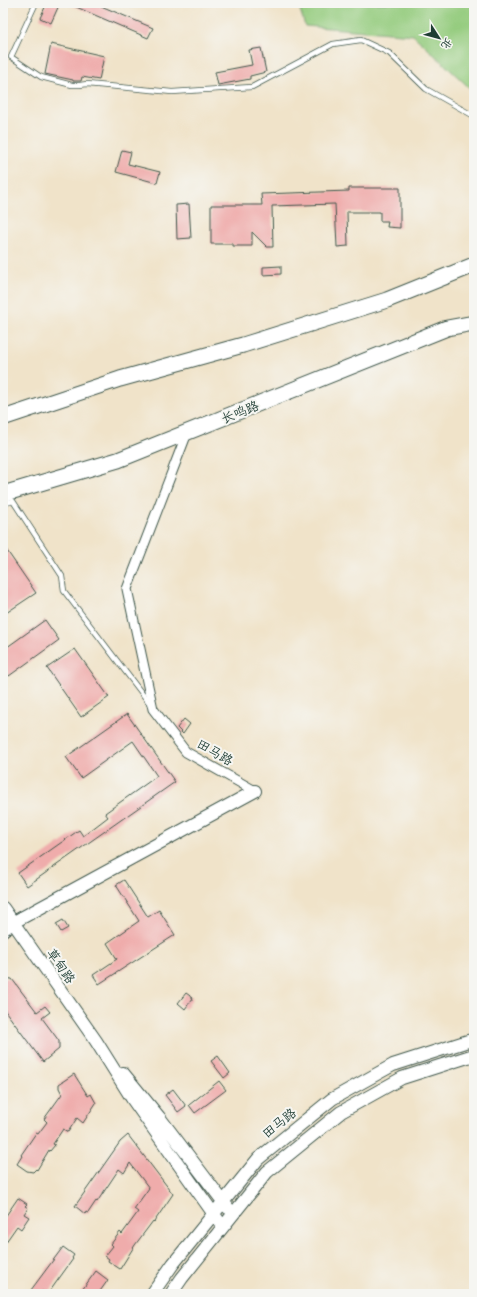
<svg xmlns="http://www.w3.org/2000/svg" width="477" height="1297" font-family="Sriracha,'LXGW WenKai TC',sans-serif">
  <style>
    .green { fill: #95cc7f; stroke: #5a845a }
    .building { fill: #efacab }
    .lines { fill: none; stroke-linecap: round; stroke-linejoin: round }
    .service-casing { stroke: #3e564a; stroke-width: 6 }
    .minor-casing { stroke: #3e564a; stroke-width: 11 }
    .tertiary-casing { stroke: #3e564a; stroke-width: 14 }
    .primary-casing { stroke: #3e564a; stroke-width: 17 }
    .service { stroke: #fff; stroke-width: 4.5 }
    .minor { stroke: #fff; stroke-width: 9 }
    .tertiary { stroke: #fff; stroke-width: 12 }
    .primary { stroke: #fff; stroke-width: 15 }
    .labels { text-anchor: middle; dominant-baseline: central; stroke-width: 4; stroke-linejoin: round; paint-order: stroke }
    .street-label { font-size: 13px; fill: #1f3d34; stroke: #f6f6f2 }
  </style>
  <rect width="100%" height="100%" fill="#f6f6f2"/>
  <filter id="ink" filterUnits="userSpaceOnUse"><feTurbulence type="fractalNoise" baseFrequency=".025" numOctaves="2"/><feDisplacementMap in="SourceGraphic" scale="8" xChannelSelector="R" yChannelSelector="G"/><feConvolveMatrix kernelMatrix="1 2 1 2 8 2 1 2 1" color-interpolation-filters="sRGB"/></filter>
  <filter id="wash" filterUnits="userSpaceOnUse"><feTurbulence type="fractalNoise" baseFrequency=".012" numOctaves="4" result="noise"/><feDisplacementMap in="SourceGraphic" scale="16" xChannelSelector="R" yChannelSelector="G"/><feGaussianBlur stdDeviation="0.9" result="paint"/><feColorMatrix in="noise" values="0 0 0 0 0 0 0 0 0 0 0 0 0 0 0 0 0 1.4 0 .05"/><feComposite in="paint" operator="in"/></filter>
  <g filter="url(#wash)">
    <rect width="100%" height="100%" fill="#f0e3c9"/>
    <path class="green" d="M298,3H474V92L413,35L305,26Z"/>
    <g id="blocks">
      <path class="building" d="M47,3H60L51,23L40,18Z
        M67,3H94L153,28L148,38Z
        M51,44L104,56L99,80L82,77L81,81H73V80L45,74Z
        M261,48L266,72L250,76V79L218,85L215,72L252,65L249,50Z
        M122,150L131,152L128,164L160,172L157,183L116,172Z
        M349,188H400V228L387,227L388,221H380V212H347L348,246L337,247L335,204L272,206L273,247H267L252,232V246H233V244H211V205H262L261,194L349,191Z
        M189,204L191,238L177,239L176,205Z
        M281,266V274L263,275V267Z
        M3,545L36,593L3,615Z
        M45,620L59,640L9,676L3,668V650Z
        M75,649L109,697L81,717L47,668Z
        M127,714L175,782L27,886L18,873L79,830L83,836L91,830L108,817L105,813L157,776L133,741L81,778L66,757Z
        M184,719L190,724L183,734L177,728Z
        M124,880L148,917L159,910L175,935L99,984L93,975L117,959L107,943L139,921L116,885Z
        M63,920L68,928L61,932L56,924Z
        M3,978L12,979L37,1012L45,1006L50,1012L42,1018L59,1041V1049L43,1062L3,1008Z
        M186,993L193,998L185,1009L178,1003Z
        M218,1056L230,1073L224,1078L211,1061Z
        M74,1074L88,1096L91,1094L96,1103L83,1123L77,1118L68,1132L63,1129L53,1144L55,1145L50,1151L49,1150L37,1170L36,1169L33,1172L27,1171L17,1164L22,1156L21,1155L36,1133L38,1134L47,1122L44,1119L62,1094L59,1088V1084Z
        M219,1081L226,1090L195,1113L189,1105Z
        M173,1089L186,1106L178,1112L165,1095Z
        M128,1135L173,1194L154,1222L153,1221L135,1245L120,1269L108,1261L109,1259L105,1256L113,1246L111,1244L120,1232L122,1234L138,1212L134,1209L149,1188L130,1163L124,1173L119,1169L97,1202L96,1201L88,1213L86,1212L85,1214L75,1206L120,1142Z
        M18,1198L27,1204L25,1206L28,1208L24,1214L29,1217L21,1229L17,1226L3,1246V1220Z
        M63,1247L74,1255L72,1258L73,1259L55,1284L48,1294L42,1291L40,1294H28Z
        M96,1271L108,1280L98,1294H79Z"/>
    </g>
  </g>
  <g filter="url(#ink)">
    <use href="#blocks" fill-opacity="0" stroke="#3e564a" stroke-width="1"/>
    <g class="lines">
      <defs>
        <path id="service" d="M36,3L11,57L41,77L72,85H80L87,84L172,92L252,87L333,44L361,40L389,53L426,89L474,116
          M3,504L13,501L62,576L64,591L150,704"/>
        <path id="minor" d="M187,433L127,589L153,709L186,752L255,791"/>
        <path id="tertiary" d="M3,908L96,1041L133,1100L218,1220
          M3,930L14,922L255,791
          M123,1073L159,1117L228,1208
          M152,1294L173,1264L258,1159L332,1099L393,1065L468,1041L474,1040
          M171,1294L182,1278L267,1172L341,1112L402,1078L474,1055"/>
        <path id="primary" d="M3,418L120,379L243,345L387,300L474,265
          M3,494L118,460L447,328L474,323"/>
      </defs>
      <use href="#service" class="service-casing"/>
      <use href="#minor" class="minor-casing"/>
      <use href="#tertiary" class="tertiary-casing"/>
      <use href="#primary" class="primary-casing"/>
      <use href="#service" class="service"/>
      <use href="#minor" class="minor"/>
      <use href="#tertiary" class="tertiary"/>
      <use href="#primary" class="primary"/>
    </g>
  </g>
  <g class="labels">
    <g class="street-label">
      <text transform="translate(240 412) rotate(-22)">长鸣路</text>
      <text transform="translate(215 752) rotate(30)">田马路</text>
      <text transform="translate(61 966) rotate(55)">草甸路</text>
      <text transform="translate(279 1123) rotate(-39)">田马路</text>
    </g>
  </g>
  <rect width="477" height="1297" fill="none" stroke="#f6f6f2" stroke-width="16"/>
  <g transform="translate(439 38) rotate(126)" stroke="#f6f6f2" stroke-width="3" paint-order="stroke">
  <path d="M0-3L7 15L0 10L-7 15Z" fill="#1f3d34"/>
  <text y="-6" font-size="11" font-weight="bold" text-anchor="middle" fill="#1f3d34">北</text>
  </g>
</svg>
